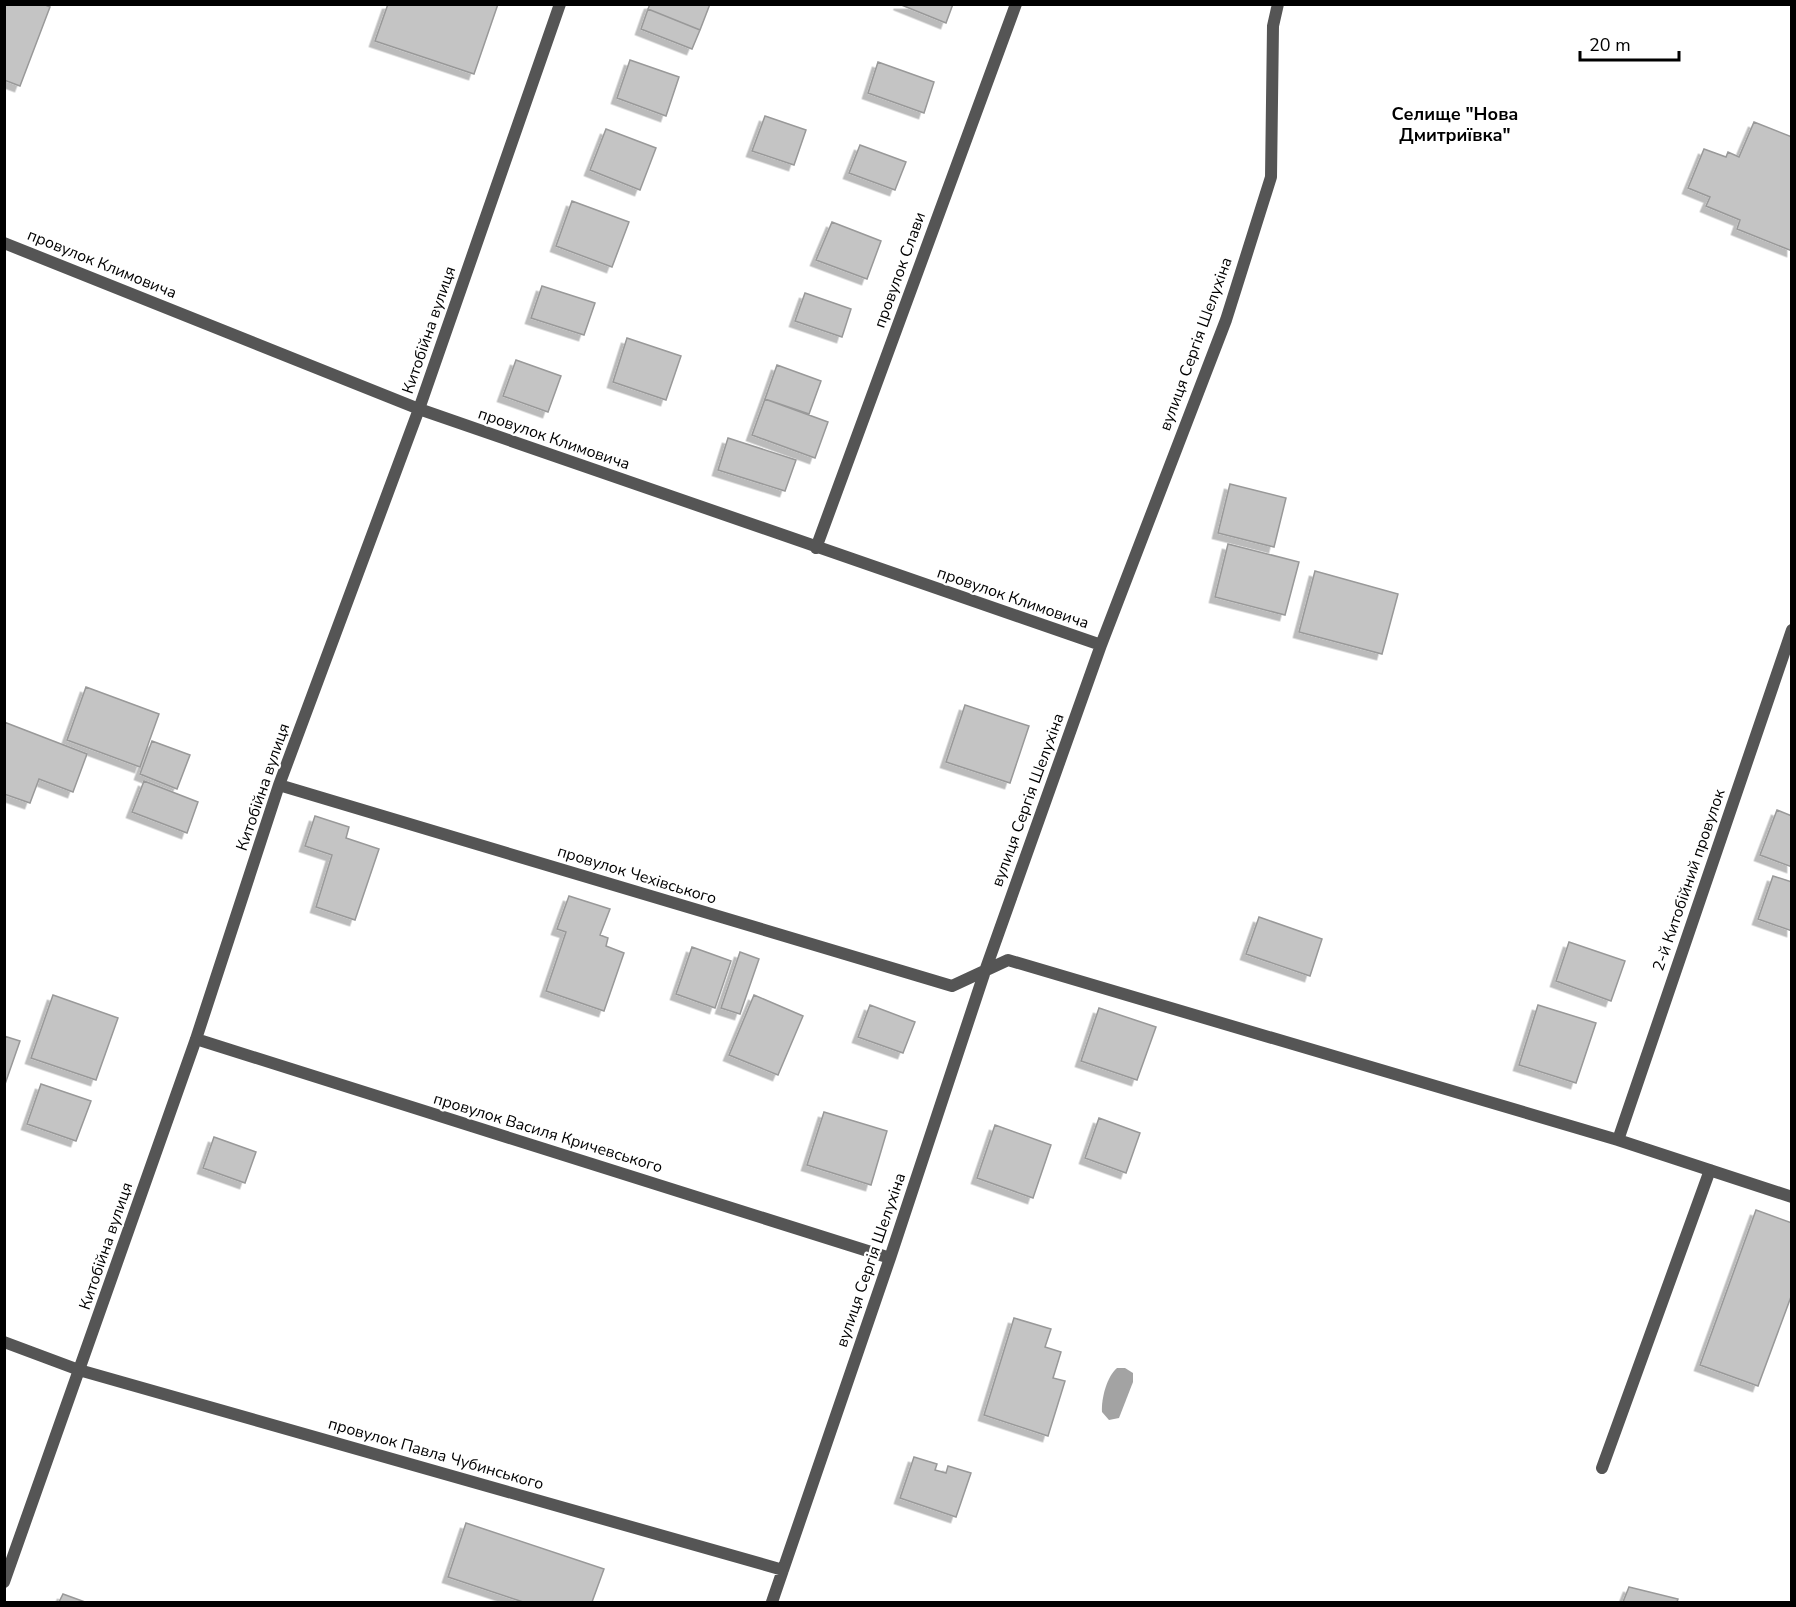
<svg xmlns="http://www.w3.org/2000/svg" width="1796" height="1607" font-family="'Nunito Sans',sans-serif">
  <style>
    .water { fill: #a3a3a3 }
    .building { fill: #c4c4c4; stroke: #999; stroke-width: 1.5; filter: url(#shadow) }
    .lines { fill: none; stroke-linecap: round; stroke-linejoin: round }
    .minor { stroke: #555; stroke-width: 12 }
    .labels { text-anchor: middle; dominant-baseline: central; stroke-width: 4.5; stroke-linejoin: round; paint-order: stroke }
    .street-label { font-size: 16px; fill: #000; stroke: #fff }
    .neighbourhood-label { font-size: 18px; font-weight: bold; fill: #000; stroke: #fff }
  </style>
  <defs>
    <filter id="shadow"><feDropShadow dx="-5.5" dy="5.5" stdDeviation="0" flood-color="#0004"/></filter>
  </defs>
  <rect width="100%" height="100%" fill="#fff"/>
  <path class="water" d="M1117,1368H1125L1133,1373V1382L1119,1418L1109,1420L1102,1412C1101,1399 1107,1376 1117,1368Z"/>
  <path class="building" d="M4,4H43L50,7L20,86L4,80Z
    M388,4H498L474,74L375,41Z
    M650,4H710L700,30L648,9Z
    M899,4H953L946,23Z
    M648,9L700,30L692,49L641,29Z
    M630,60L679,77L666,116L617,98Z
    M878,62L934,82L924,113L868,93Z
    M765,116L806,130L794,165L752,151Z
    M1754,122L1792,137V251L1737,229L1740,220L1706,206L1710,197L1688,188L1704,149L1726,157L1728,152L1739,157Z
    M606,129L656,148L640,190L590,170Z
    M860,145L906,162L895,190L849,173Z
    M572,201L629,222L612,267L556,246Z
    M832,222L881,241L867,279L816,260Z
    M542,286L595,303L584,335L531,318Z
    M805,293L851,309L842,337L795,321Z
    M627,338L681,356L666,400L613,382Z
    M516,360L561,376L548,412L503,396Z
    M777,365L821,381L809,414L765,399Z
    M765,399L828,422L815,458L752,435Z
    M728,438L796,460L785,491L718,470Z
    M1230,484L1286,498L1274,547L1218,533Z
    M1228,544L1299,562L1285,615L1215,597Z
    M1315,571L1398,594L1382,654L1299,632Z
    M86,687L159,714L140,767L67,740Z
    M965,705L1029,726L1010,783L946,762Z
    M4,722L87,754L73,792L39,779L30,803L4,794Z
    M152,741L190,755L177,789L140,774Z
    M144,781L198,802L187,833L132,812Z
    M1777,810L1792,816V867L1760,855Z
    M315,816L349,827L346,838L379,849L355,920L316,907L332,855L305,846Z
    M1773,876L1792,882V931L1758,919Z
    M569,896L610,909L600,935L608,938L606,946L624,953L604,1011L546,991L566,932L557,929Z
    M1259,917L1322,939L1310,976L1246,954Z
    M1569,942L1625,961L1611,1001L1556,981Z
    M692,947L731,961L715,1008L676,994Z
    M740,952L759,959L740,1014L721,1008Z
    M53,995L118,1018L96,1080L31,1058Z
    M754,995L803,1016L778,1075L729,1055Z
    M870,1005L915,1022L903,1053L858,1037Z
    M1538,1005L1596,1023L1576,1083L1519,1065Z
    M1099,1008L1156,1027L1137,1080L1081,1061Z
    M4,1036L20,1041L4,1087Z
    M41,1084L91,1101L76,1141L27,1124Z
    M824,1112L887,1131L871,1185L807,1165Z
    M1099,1118L1140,1133L1126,1173L1085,1158Z
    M995,1125L1051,1145L1033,1198L977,1178Z
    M214,1137L256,1152L245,1183L203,1168Z
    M1756,1210L1792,1223V1294L1758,1386L1700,1365Z
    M1014,1318L1051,1329L1045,1347L1061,1352L1053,1378L1065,1381L1048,1436L984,1415Z
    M914,1457L937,1464L935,1470L946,1473L948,1466L971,1473L956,1517L900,1498Z
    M466,1523L604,1569L592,1602H523L448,1577Z
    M1629,1587L1678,1599L1677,1602H1623Z
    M63,1594L85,1602H59Z"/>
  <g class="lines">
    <path class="minor" d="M4,243L419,409L1101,645
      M816,548L1016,4
      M279,785L952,986L1008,960L1618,1140L1792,1197
      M196,1039L890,1258
      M1618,1140L1792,630
      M4,1342L79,1370L783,1570
      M1602,1468L1710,1170
      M4,1582L196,1039L279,785L419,409L560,4
      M772,1602L890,1258L985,971L1101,645L1226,320L1271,177L1273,26L1278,4"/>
  </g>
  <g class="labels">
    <g class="street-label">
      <text transform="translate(102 264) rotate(22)">провулок Климовича</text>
      <text transform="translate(900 270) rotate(-70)">провулок Слави</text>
      <text transform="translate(429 330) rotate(-71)">Китобійна вулиця</text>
      <text transform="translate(1196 344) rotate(-70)">вулиця Сергія Шелухіна</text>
      <text transform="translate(554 439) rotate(19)">провулок Климовича</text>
      <text transform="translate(1013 598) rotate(19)">провулок Климовича</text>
      <text transform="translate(263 787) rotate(-71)">Китобійна вулиця</text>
      <text transform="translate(1028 800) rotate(-70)">вулиця Сергія Шелухіна</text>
      <text transform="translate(637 875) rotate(17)">провулок Чехівського</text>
      <text transform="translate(1689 880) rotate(-71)">2-й Китобійний провулок</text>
      <text transform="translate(548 1133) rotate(17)">провулок Василя Кричевського</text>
      <text transform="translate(106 1246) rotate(-71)">Китобійна вулиця</text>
      <text transform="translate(871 1260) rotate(-71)">вулиця Сергія Шелухіна</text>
      <text transform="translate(436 1454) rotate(16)">провулок Павла Чубинського</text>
    </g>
    <g class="neighbourhood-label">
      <text x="1455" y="114">Селище "Нова<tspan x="1455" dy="21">Дмитриївка"</tspan></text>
    </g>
  </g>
  <rect width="1796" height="1607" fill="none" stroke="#000000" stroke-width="12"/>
  <path d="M1580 51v9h99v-9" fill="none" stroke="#000000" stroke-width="3"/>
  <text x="1589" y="51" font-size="18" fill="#000000" stroke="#ffffff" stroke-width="4.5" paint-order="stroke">20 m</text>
</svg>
